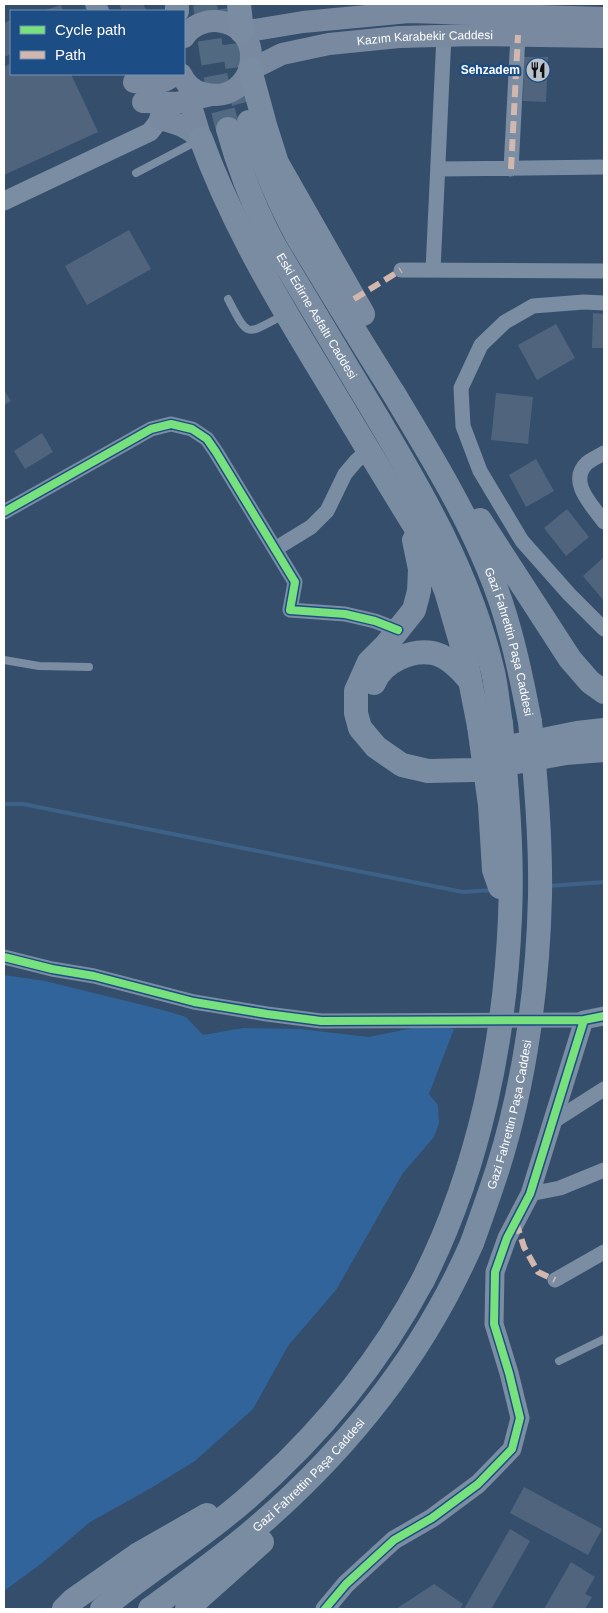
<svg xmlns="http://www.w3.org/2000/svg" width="608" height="1613" font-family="Helvetica,sans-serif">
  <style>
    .green { fill: #30649b }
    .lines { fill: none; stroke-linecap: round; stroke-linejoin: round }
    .stream { stroke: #3d6187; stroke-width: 4 }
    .building { fill: #50657d }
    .trunk-tunnel { stroke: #526982; stroke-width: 24; stroke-dasharray: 24 12; stroke-linecap: butt }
    .service { stroke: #7a8da2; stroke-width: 8 }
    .minor { stroke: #7a8da2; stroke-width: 15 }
    .tertiary { stroke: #7a8da2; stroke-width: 19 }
    .secondary { stroke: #75899e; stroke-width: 20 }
    .primary { stroke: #798aa0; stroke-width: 22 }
    .trunk { stroke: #7a8ca1; stroke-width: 24 }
    .trunk-bridge { stroke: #7a8ca1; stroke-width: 24 }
    .quiet { stroke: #d1b7ad; stroke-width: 6; stroke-dasharray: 12 6; stroke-linecap: butt }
    .cycleway-casing { stroke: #1c4d84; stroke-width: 11 }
    .cycleway { stroke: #77e17e; stroke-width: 8 }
    .labels { text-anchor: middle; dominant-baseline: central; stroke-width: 4.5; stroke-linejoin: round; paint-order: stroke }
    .street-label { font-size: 12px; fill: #fff; stroke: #1c4d84 }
    .poi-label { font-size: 12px; font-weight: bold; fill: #fff; stroke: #1c4d84; text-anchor: end }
  </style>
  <rect width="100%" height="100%" fill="#344e6c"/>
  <path class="green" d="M4,975L45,981L163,1010L186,1017L203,1035L243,1028L300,1029L369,1037L432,1024L454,1029L429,1094L438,1105L439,1123L434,1137L403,1173L336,1290L288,1346L253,1409L195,1461L151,1488L90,1522L42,1563L4,1591Z"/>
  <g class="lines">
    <path class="stream" d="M4,804H23L463,892L492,890
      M549,886L604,882"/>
  </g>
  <path class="building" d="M119,4H143L147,11H122Z
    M61,5L63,11H42Z
    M11,20V54L4,57V23Z
    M524,57H548L546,102L523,101Z
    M11,63V74H71L98,132L4,175V67Z
    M129,230L151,269L87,305L65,266Z
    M593,313L604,314V348H592Z
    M556,324L575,358L537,380L518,345Z
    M4,390L11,401L4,405Z
    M496,393L533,397L528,444L491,440Z
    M42,433L53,452L25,469L14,451Z
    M536,459L554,491L526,507L509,475Z
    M567,509L589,537L566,556L544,528Z
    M604,557V601L583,576Z
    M524,1487L602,1529L588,1555L510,1513Z
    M510,1529L530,1541L492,1608L494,1609H464Z
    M571,1562L595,1577L585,1594L592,1597L585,1609H544Z
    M434,1584L463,1604L460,1609H396Z"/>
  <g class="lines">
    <path class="trunk-tunnel" d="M205,4C210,46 216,87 228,129
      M229,8L241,94L249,122"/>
    <path class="service" d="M136,173L199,140
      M228,299C249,339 245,335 284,315
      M4,660L39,666L89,667
      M559,1361L604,1339"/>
    <path class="minor" d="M438,169L604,167
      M511,169L518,35
      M401,270L604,271
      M433,270L444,35
      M604,303L584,302L533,306L505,322L481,345L461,388L463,426L480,471L522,541L569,594L604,629
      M604,453C599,456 592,459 587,463C567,482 593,506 604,522
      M4,512L151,429L171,424L192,429L207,439L216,452L295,582L290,610L345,614L375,621L398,630
      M275,549L311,527L327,511L345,474L356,461L369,450
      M4,957L52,969L94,976L194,1002L267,1014L321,1021L584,1020
      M554,1121L604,1089
      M530,1194L560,1188L604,1170
      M555,1280L604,1252"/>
    <path class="tertiary" d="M4,201L150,132L160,119
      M325,1609L346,1584L394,1540L432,1518L478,1484L512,1449L520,1418L509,1373L494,1324L495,1272L507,1238L530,1194L584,1020L604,1016"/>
    <path class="secondary" d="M95,4L99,11"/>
    <g class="primary">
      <path d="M242,32L303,22L409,12L604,18"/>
      <path id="s1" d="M250,70L282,54L329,44L399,37L477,35L604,37"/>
      <path d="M181,74C185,83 193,91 203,93C257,108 271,25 216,21C204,20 190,27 184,37"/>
      <path d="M134,82C148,84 164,85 175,74"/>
      <path d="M189,86L191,106L201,139"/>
      <path d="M143,102L177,103L211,95"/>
      <path d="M160,119C179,124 186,126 201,139"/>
    </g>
    <g class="trunk">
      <path d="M177,4V11"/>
      <path d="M239,4L242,32"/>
      <path d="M250,70L265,125L277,163L363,314"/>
      <path id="s2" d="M249,122C262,162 277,199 297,236C329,289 361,342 394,394C428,451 463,507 488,568C509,617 520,670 530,722"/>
      <path id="s3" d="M228,129C239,169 254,207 274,245C306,299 339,353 371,407C422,492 470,574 493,672C497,689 498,707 501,724"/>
      <path d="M201,139C232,224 278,301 325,378C359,435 394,493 429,549L446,591L466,660L479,726"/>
      <path d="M480,520L570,659L590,682L604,692"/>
      <path d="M414,540L420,569L419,591L414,610L386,645L369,662L356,691V713L360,728L376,747L402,765L428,771L473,770L566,753L604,750"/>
      <path d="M374,683C382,662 411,649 433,653C448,656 461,670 470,681"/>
      <path d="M513,746L577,733L604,730"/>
      <path d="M64,1609L73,1600L137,1555L207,1515"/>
      <path d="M102,1609C148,1571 199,1540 244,1501C317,1438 378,1365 423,1280"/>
      <path id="s4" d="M150,1609C185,1583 222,1557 256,1528C348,1449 423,1355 472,1243"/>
      <path d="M187,1609L262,1542"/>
    </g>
    <g class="trunk-bridge">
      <path d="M479,726L490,805L494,870L500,887"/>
      <path id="s5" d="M472,1243C481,1218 490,1193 498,1168C525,1083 538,985 540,896C541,838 536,779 530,722"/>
      <path d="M423,1280C479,1169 505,1041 510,917C513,853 507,788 501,724"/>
    </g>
    <path class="quiet" d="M511,169L518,35
      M354,299L401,270
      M516,1222L524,1247L538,1272L555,1280"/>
    <defs>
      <path id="cycleway" d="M4,512L151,429L171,424L192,429L207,439L216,452L295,582L290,610L345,614L375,621L398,630
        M4,957L52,969L94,976L194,1002L267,1014L321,1021L584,1020L604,1016
        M325,1609L346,1584L394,1540L432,1518L478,1484L512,1449L520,1418L509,1373L494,1324L495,1272L507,1238L530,1194L584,1020"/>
    </defs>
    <use href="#cycleway" class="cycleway-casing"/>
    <use href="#cycleway" class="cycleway"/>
  </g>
  <defs>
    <symbol id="restaurant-disc" viewBox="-11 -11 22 22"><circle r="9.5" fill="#b8c1cc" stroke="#1c4d84"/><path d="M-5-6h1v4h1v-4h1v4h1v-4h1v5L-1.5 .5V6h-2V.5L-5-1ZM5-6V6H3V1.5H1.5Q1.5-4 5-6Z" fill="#111"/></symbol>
  </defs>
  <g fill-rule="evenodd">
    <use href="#restaurant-disc" x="524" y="56" width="28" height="28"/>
  </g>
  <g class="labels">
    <g class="street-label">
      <text stroke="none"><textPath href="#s1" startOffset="180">Kazım Karabekir Caddesi</textPath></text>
      <text stroke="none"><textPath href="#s3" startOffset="208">Eski Edirne Asfaltı Caddesi</textPath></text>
      <text stroke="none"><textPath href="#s2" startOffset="584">Gazi Fahrettin Paşa Caddesi</textPath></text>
      <text stroke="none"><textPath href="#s5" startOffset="134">Gazi Fahrettin Paşa Caddesi</textPath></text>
      <text stroke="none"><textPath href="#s4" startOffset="208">Gazi Fahrettin Paşa Caddesi</textPath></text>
    </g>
    <g class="poi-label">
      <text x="520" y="70">Sehzadem</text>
    </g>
  </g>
  <rect width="608" height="1613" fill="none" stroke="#ffffff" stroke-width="10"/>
  <rect x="10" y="10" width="175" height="65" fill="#1c4d84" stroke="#7794b5"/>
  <rect x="20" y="26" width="25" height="8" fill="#77e17e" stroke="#7794b5"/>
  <text x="55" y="35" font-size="15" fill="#ffffff">Cycle path</text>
  <rect x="20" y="51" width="25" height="8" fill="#d1b7ad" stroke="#7794b5"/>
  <text x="55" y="60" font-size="15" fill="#ffffff">Path</text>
</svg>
